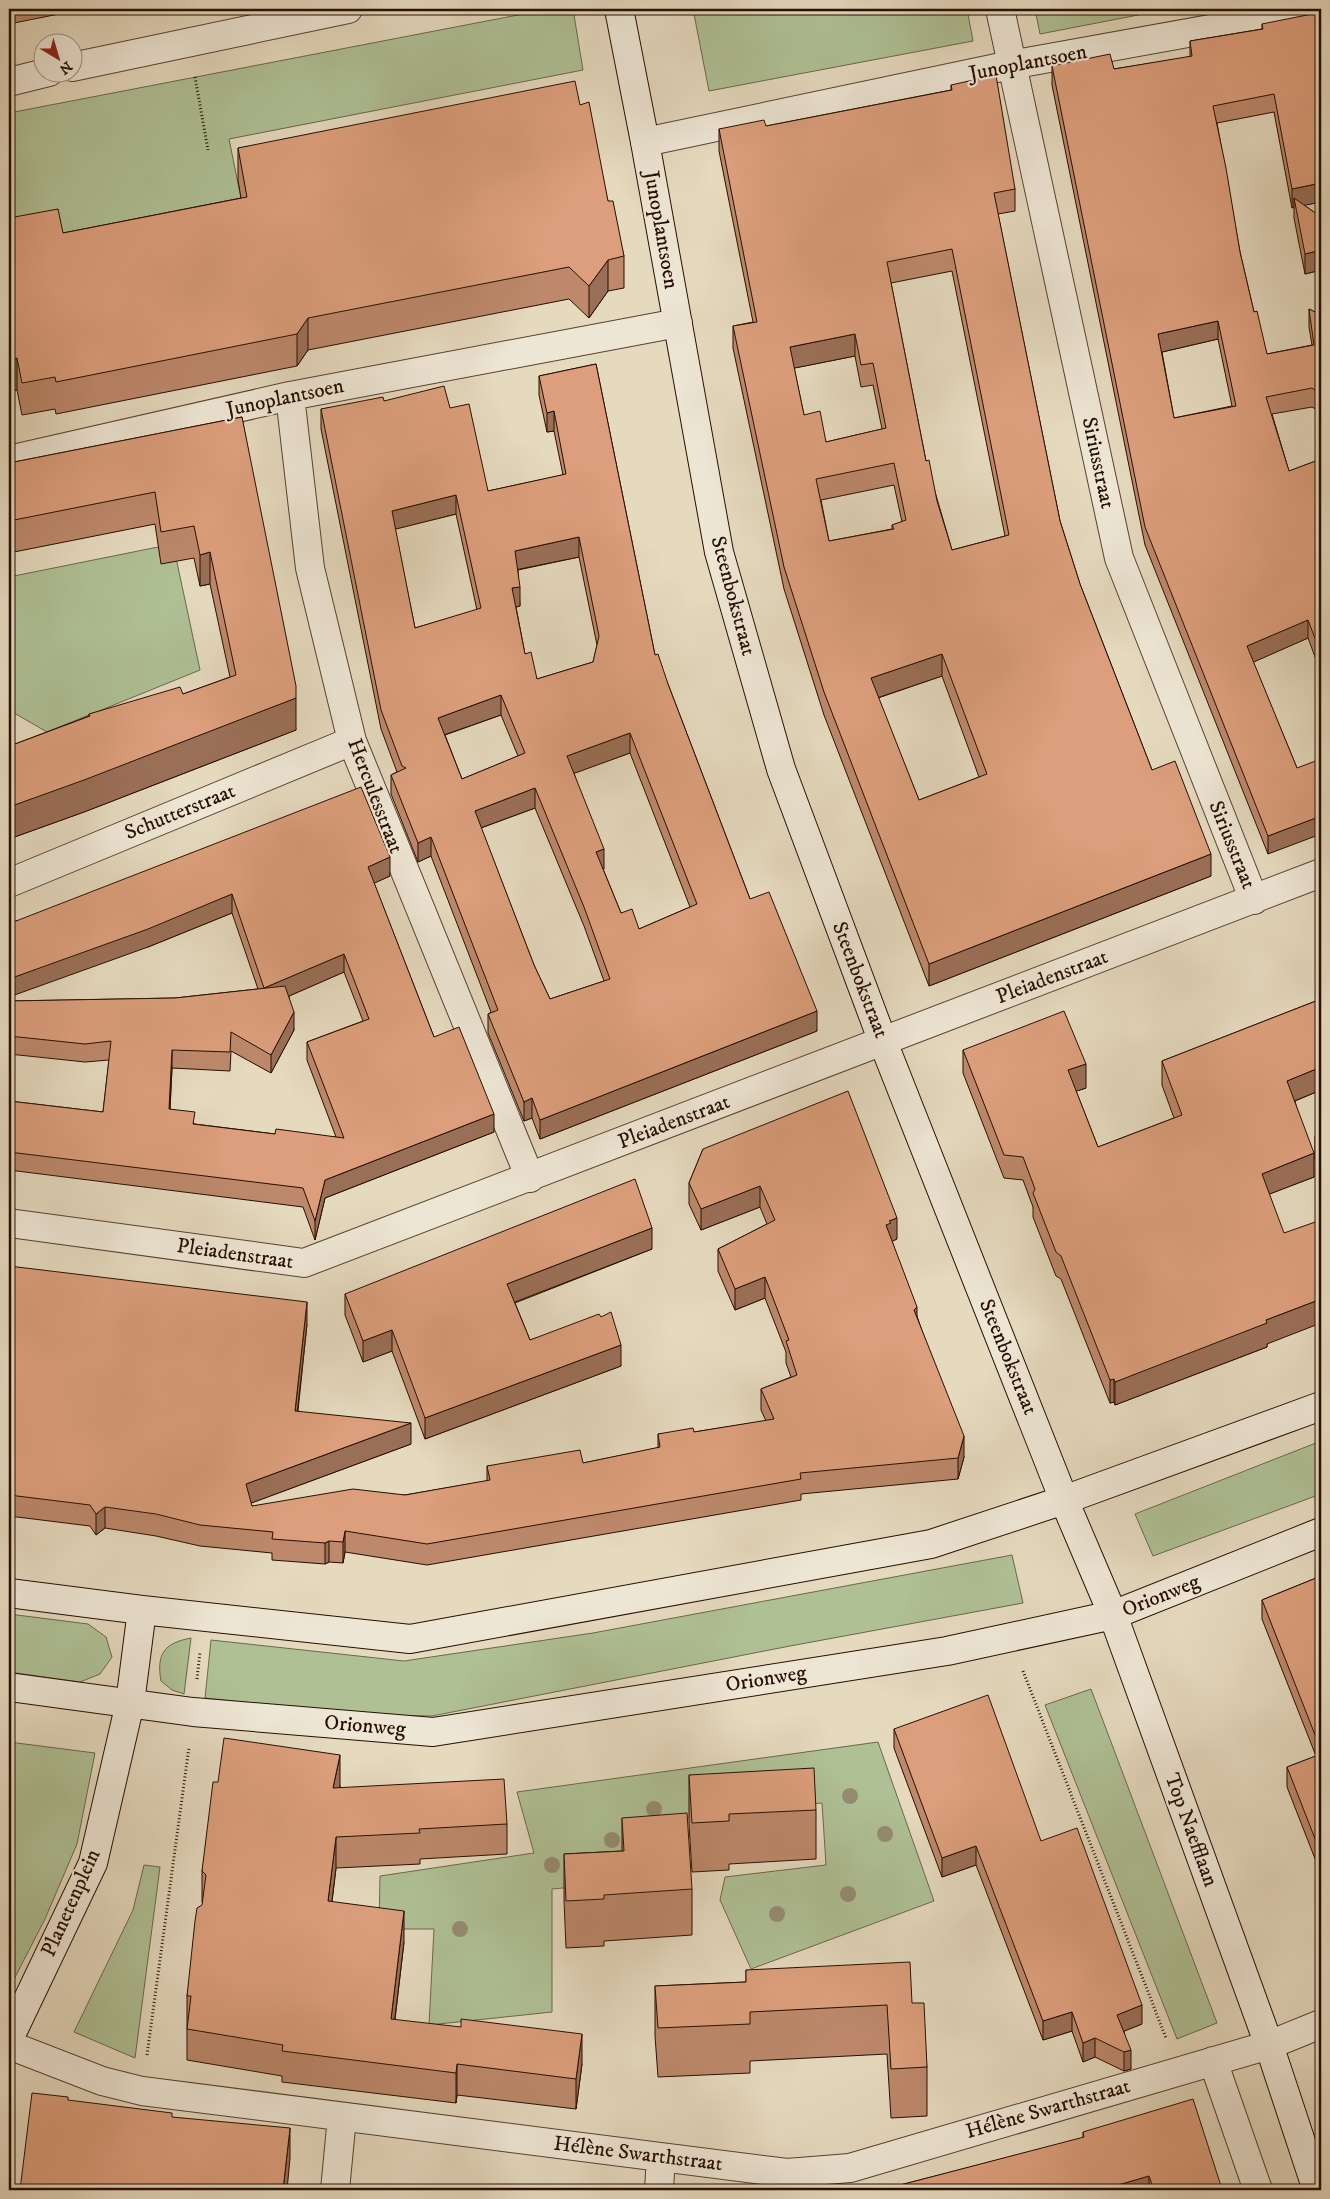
<svg xmlns="http://www.w3.org/2000/svg" width="1330" height="2199" font-family="'IM FELL DW Pica',serif">
  <style>
    .green { fill: #afc095; stroke: #6a684a }
    .lines { fill: none; stroke-linecap: round; stroke-linejoin: round }
    .street-casing { stroke: #564230; stroke-width: 30 }
    .secondary-casing { stroke: #260f00; stroke-width: 30 }
    .path { stroke: #260f00; stroke-width: 3; stroke-dasharray: 1 2.5; stroke-linecap: butt }
    .street { stroke: #eee6d5; stroke-width: 28 }
    .secondary { stroke: #eee6d5; stroke-width: 28 }
    .tree { fill: #968c72 }
    .wall { fill: #bd886b; stroke: #260f00; fill-rule: evenodd }
    .shaded-wall { fill: #9a6f57; stroke: #260f00 }
    .building { fill: #dc9e7c; stroke: #260f00; fill-rule: evenodd }
    .labels { text-anchor: middle; dominant-baseline: central; stroke-width: 4.5; stroke-linejoin: round; paint-order: stroke }
    .street-label { font-size: 21px; fill: #260f00; stroke: #eee6d5 }
  </style>
  <rect width="100%" height="100%" fill="#e5d9be"/>
  <filter id="stains"><feTurbulence type="fractalNoise" baseFrequency=".004" numOctaves="4"/><feColorMatrix values="0 0 0 0 .2 0 0 0 0 .09 0 0 0 0 .02 0 0 0 .5 -.17"/></filter>
  <radialGradient id="worn" r=".72"><stop offset=".6" stop-color="#630" stop-opacity="0"/><stop offset="1" stop-color="#630" stop-opacity=".3"/></radialGradient>
  <path class="green" d="M549,9H573L583,70L229,139L247,228L9,250V113Z
    M693,9H967L973,41L709,91Z
    M1035,9H1169L1040,34Z
    M173,544L200,670L47,732L9,710V577Z
    M1321,1441V1494L1153,1556L1135,1514Z
    M1012,1555L1023,1603L790,1646L432,1716L364,1715L205,1698L211,1640L404,1661L593,1633Z
    M9,1614L88,1624L106,1637L112,1657L100,1674L80,1682L9,1672Z
    M191,1638L184,1694L172,1690L161,1681C156,1653 165,1643 191,1638Z
    M1091,1689L1217,2023L1177,2039L1045,1705Z
    M9,1742L95,1753L77,1844L45,1919L9,1989Z
    M878,1742L934,1901L751,1969L720,1900L725,1877L826,1865L822,1803L673,1819V1878L552,1889V2012L429,2025L434,1929H379L380,1876L534,1853L517,1792Z
    M144,1865L160,1867L135,2058L74,2032L133,1910Z"/>
  <g class="lines">
    <defs>
      <path id="street" d="M1000,9L1119,558L1254,900
        M72,67L348,9
        M9,82L49,72
        M645,142L1011,65L1321,9
        M290,396L310,568L352,741L530,1178
        M9,460L290,396L678,323
        M9,883L352,741
        M9,1223L304,1263L1321,873
        M9,2045L102,2081L142,2091L787,2173L850,2168L1269,2045L1321,2024
        M1213,2061L1258,2190
        M335,2190L342,2117
        M659,2190L661,2157"/>
      <path id="secondary" d="M619,9L645,142L719,552L781,769L883,1042L1064,1500L1113,1615L1269,2045L1317,2190
        M9,1593L142,1610L410,1639L931,1544L1064,1500L1321,1406
        M9,1687L193,1712L433,1732L947,1651L1113,1615L1321,1532
        M9,2039L93,1863L130,1703L142,1610"/>
    </defs>
    <use href="#street" class="street-casing"/>
    <use href="#secondary" class="secondary-casing"/>
    <path class="path" d="M195,77L208,150
      M1023,1671L1166,2038
      M197,1679L200,1652
      M147,2055L189,1747"/>
    <use href="#street" class="street"/>
    <use href="#secondary" class="secondary"/>
  </g>
  <g class="tree">
    <circle cx="850" cy="1796" r="8"/>
    <circle cx="654" cy="1809" r="8"/>
    <circle cx="885" cy="1834" r="8"/>
    <circle cx="612" cy="1840" r="8"/>
    <circle cx="552" cy="1865" r="8"/>
    <circle cx="848" cy="1894" r="8"/>
    <circle cx="777" cy="1914" r="8"/>
    <circle cx="460" cy="1929" r="8"/>
  </g>
  <path class="wall" d="M9,9H84L9,24Z
    M1262,24L1321,36V202L1304,205L1321,217V270L1305,274L1294,218V207L1292,208L1274,112L1217,123L1240,252L1254,312L1267,354L1312,345L1309,327V309L1321,315V412L1312,407L1272,414L1289,471L1321,459V673L1308,638L1253,662L1297,768L1268,854L1145,545L1052,85V66L1114,69L1190,57V41L1262,29ZM1218,339L1232,406L1174,418L1162,352Z
    M951,85L1015,189V211L998,214L1060,521L1080,584L1152,770L1211,876L929,986L824,715L784,589L733,348V326L753,322L719,151V129L766,126L951,90ZM952,271L1005,536L952,550L926,461L891,283ZM855,356L861,387L873,385L882,429L826,442L804,415L794,368ZM894,485L902,522L892,525V529L829,541L821,500ZM942,676L979,777L919,800L878,698Z
    M580,105L624,256V288L608,291L589,318L569,299L308,350L297,366L56,414L55,409L22,415L17,390L9,392V218L63,233L241,198L238,180V148Z
    M596,364L655,655L668,684L750,899L817,1031L540,1139L532,1118L524,1121L488,1033V1014L491,1012L431,856L418,862L391,794V775L397,772L381,729L321,429V409L384,401L450,408L488,491L563,475L554,431L547,432L539,395V376ZM456,514L477,610L415,628L395,529ZM579,557L597,645L593,662L537,679L525,654L516,607L520,606L518,570ZM501,715L518,756L462,779L445,735ZM630,753L690,907L639,929L621,913L603,869H604L574,773ZM535,808L584,926L604,981L550,999L534,965L481,828Z
    M242,417L296,730L84,812L9,839V741L15,744L89,716V714L183,694L230,677L210,584L200,586L194,558L161,564L155,524L9,553V463Z
    M390,876L374,883L434,1037L494,1132L325,1198L315,1240L303,1207L9,1170V1101L103,1112L109,1060L85,1062L9,1054V1001L175,998L258,989L232,913L148,947L16,921ZM344,972L363,1021L307,1042V1060L336,1137L275,1134L195,1124L170,1109L172,1068L230,1071L231,1051L271,1073L294,1030L289,996Z
    M1321,999V1090L1295,1101L1314,1177L1269,1194L1267,1347L1115,1405L1114,1402L1110,1403L1061,1279L1056,1276L1033,1217V1207L1023,1180L1004,1178L963,1073V1050L1086,1088L1076,1091L1098,1147L1174,1118L1162,1085V1061Z
    M1321,1134V1177L1315,1160V1136Z
    M703,1149L897,1239L892,1241L964,1457L958,1479L801,1494V1500L427,1565L345,1552L343,1563L329,1562L325,1564L272,1560V1553L200,1546L156,1536L105,1528L96,1535L90,1526L9,1516V1266L307,1324L298,1411L411,1444L251,1503L252,1506L405,1495L487,1481V1466L583,1463L658,1448V1434L694,1432L766,1421L761,1410V1389L791,1377L786,1363V1352L765,1298L735,1310L718,1271V1249L767,1224L760,1207L701,1230L689,1204V1183Z
    M652,1249L515,1303L530,1340L601,1317L621,1366L425,1439L392,1351L363,1362L345,1315V1294Z
    M1321,1576V1874L1287,1787V1767L1316,1756L1262,1619V1600Z
    M894,1729L1041,1841L1142,2024L1124,2031L1131,2069L1124,2071L1095,2057L1083,2062L1072,2031L1043,2040L976,1865L942,1877L894,1748Z
    M689,1775L816,1810V1859L729,1864V1870L692,1872L689,1824Z
    M218,1782L340,1785V1788L507,1824V1854L420,1859V1864L336,1868L332,1902L404,1942L395,2020L582,2064L576,2109L457,2095L456,2103L282,2082V2076L187,2060V1996L203,1902H202V1871Z
    M622,1818L692,1889V1935L604,1941V1946L566,1948L564,1900V1854L622,1851Z
    M746,1970L912,2003L927,2067V2116L891,2118L887,2054L750,2061V2073L658,2077L655,2036V1986L746,1982Z
    M1083,2132L1221,2186V2190H881L1083,2138Z"/>
  <path class="shaded-wall" d="M1321,183V202L1296,207L1294,198V207L1292,208V189Z
    M1321,250V270L1305,274V254Z
    M608,260V291L589,318V286Z
    M308,318V350L297,366V334Z
    M1218,321V339L1158,353V334Z
    M855,334V356L790,369V347Z
    M17,358V390L9,392V360Z
    M554,411V431L547,432V413Z
    M456,495V514L392,530V511Z
    M579,537V557L515,570V551Z
    M210,552V584L200,586V555Z
    M520,587V606L512,608V588Z
    M1308,620V638L1247,665V646Z
    M942,654V676L871,700V678Z
    M501,695V715L438,737V718Z
    M296,698V730L84,812L9,839V807Z
    M630,733V753L567,776V756Z
    M535,788V808L475,830V811Z
    M1321,816V834L1268,854V836Z
    M431,837V856L418,862V843Z
    M604,849V869L596,872V852Z
    M1211,854V876L929,986V964Z
    M390,857V876L368,886V867Z
    M232,894V913L148,947L9,997V979Z
    M344,954V972L264,1007V988Z
    M817,1011V1031L540,1139V1120Z
    M294,1012V1030L271,1073V1055Z
    M172,1050V1068L169,1128V1109Z
    M1086,1064V1088L1068,1094V1070Z
    M1321,1067V1090L1287,1104V1081Z
    M532,1098V1118L524,1121V1102Z
    M494,1114V1132L325,1198L315,1240V1221L325,1180Z
    M1314,1153V1177L1262,1197V1174Z
    M760,1186V1207L701,1230V1209Z
    M897,1218V1239L891,1242L886,1225L889,1221Z
    M652,1228V1249L507,1305V1284Z
    M765,1277V1298L735,1310V1289Z
    M1321,1299V1323L1267,1344V1347L1115,1405V1382L1266,1320Z
    M307,1302V1324L295,1432V1411Z
    M917,1307V1328L914,1310Z
    M392,1330V1351L363,1362V1341Z
    M621,1345V1366L425,1439V1418Z
    M1114,1379V1402L1110,1403V1380Z
    M411,1423V1444L246,1505V1484Z
    M964,1436V1457L958,1479V1458Z
    M105,1507V1528L96,1535V1514Z
    M345,1531V1552L343,1563V1542Z
    M329,1541V1562L325,1564V1543Z
    M340,1755V1785L333,1819V1788Z
    M336,1837V1868L328,1932V1901Z
    M976,1846V1865L942,1877V1858Z
    M404,1911V1942L391,2050V2019Z
    M1142,2005V2024L1117,2034V2015Z
    M1072,2012V2031L1043,2040V2021Z
    M582,2034V2064L576,2109V2079Z
    M1095,2038V2057L1083,2062V2043Z
    M1131,2050V2069L1124,2071V2052Z
    M457,2064V2095L456,2103V2073Z
    M290,2128V2158L287,2190H283Z
    M1149,2176V2190H1101Z"/>
  <path class="building" d="M1317,13L1321,36V183L1292,189L1274,94L1213,106L1226,168L1240,252L1254,312L1257,311L1267,354L1314,345L1309,309L1321,315V394L1312,388L1266,397L1289,471L1321,459V654L1308,620L1247,646L1297,768L1321,759V816L1268,836L1145,527L1052,66L1110,54L1114,69L1192,56L1190,41L1263,29L1262,24ZM1218,321L1236,406L1174,418L1158,334Z
    M996,75L1015,189L994,193L1060,521L1080,584L1152,770L1175,761L1211,854L929,964L824,692L784,567L733,326L757,322L719,129L764,120L766,126L952,90L951,85ZM952,249L1009,535L952,550L937,501L929,460L926,461L887,262ZM855,334L861,365L873,363L886,428L826,442L820,411L804,415L790,347ZM894,463L906,520L892,525L894,529L829,541L816,479ZM942,654L987,774L919,800L871,678Z
    M575,81L580,105L589,102L608,201H613L624,256L608,260L589,286L569,267L308,318L297,334L56,382L55,377L22,383L17,358L9,360V218L58,209L63,233L247,197L238,148Z
    M1294,198L1321,217V250L1305,254Z
    M596,364L655,655L658,654L668,684L750,899L769,892L817,1011L540,1120L532,1098L524,1102L488,1014L498,1010L431,837L418,843L391,775L406,768L402,766L381,710L321,409L383,397L384,401L444,386L450,408L469,404L488,491L566,474L554,411L547,413L539,376ZM456,495L481,608L415,628L392,511ZM579,537L599,636L593,662L537,679L531,652L525,654L512,588L520,587L515,551ZM501,695L525,753L462,779L438,718ZM630,733L697,904L639,929L632,909L621,913L596,852L604,849L567,756ZM535,788L584,907L610,979L550,999L534,965L475,811Z
    M242,417L296,686V698L84,780L9,807V741L15,744L90,716L89,714L180,687L183,694L236,675L210,552L200,555L194,526L161,532L155,492L9,521V463Z
    M361,787L390,857L368,867L434,1037L459,1027L494,1114L325,1180L315,1221L303,1188L9,1152V1101L103,1112L111,1041L85,1044L9,1036V1001L175,998L285,986L294,1012L271,1055L231,1032L230,1052L172,1050L169,1109L195,1112L193,1124L275,1134L276,1129L344,1138L307,1042L369,1019L344,954L264,988L232,894L148,929L9,979V921H16Z
    M1321,999V1067L1287,1081L1314,1153L1262,1174L1284,1233L1321,1220V1299L1266,1320L1267,1323L1115,1382L1114,1379L1110,1380L1061,1256L1056,1252L1033,1193L1035,1189L1023,1157L1004,1155L963,1050L1064,1011L1086,1064L1068,1070L1098,1147L1182,1115L1162,1061Z
    M848,1091L897,1218L889,1221L891,1223L886,1225L917,1307L914,1310L964,1436L958,1458L800,1473L801,1479L427,1544L345,1531L343,1542L329,1541L325,1543L272,1539L273,1532L200,1525L156,1514L105,1507L96,1514L90,1505L9,1495V1266L307,1302L295,1411L411,1423L246,1484L252,1506L353,1489L405,1495L490,1480L487,1466L580,1450L583,1463L660,1447L658,1434L693,1428L694,1432L774,1419L761,1389L797,1375L786,1341L789,1340L765,1277L735,1289L718,1249L775,1220L760,1186L701,1209L689,1183L703,1149Z
    M1321,1134V1153L1315,1136Z
    M635,1179L652,1228L507,1284L530,1340L599,1314L601,1317L611,1312L621,1345L425,1418L392,1330L363,1341L345,1294Z
    M1321,1576V1750L1262,1600Z
    M988,1695L1041,1841L1077,1828L1142,2005L1117,2015L1131,2050L1124,2052L1095,2038L1083,2043L1072,2012L1043,2021L976,1846L942,1858L894,1729Z
    M224,1738L340,1755L333,1788L504,1779L507,1824L419,1829L420,1833L336,1837L328,1901L404,1911L391,2019L461,2027V2019L582,2034L576,2079L457,2064L456,2073L282,2051L283,2045L187,2029L191,1996H187L195,1921L197,1908L202,1905L206,1875L202,1871L213,1782H218Z
    M1321,1754V1854L1287,1767Z
    M814,1768L816,1810L729,1814V1821L692,1823L689,1775Z
    M687,1813L692,1889L604,1895V1899L566,1901L564,1854L624,1851L622,1818Z
    M910,1962L912,2003H924L927,2067L891,2069L887,2005L750,2012V2024L658,2028L655,1986L746,1982V1970Z
    M32,2093L68,2097V2100L172,2113V2117L290,2128L283,2190H20Z
    M1193,2099L1221,2186L1200,2190H1154L1149,2176L1101,2190H881L1084,2137L1083,2132Z"/>
  <g class="labels">
    <g class="street-label">
      <text transform="translate(1028 63) rotate(-11)">Junoplantsoen</text>
      <text transform="translate(661 230) rotate(80)">Junoplantsoen</text>
      <text transform="translate(285 398) rotate(-12)">Junoplantsoen</text>
      <text transform="translate(1098 463) rotate(78)">Siriusstraat</text>
      <text transform="translate(733 596) rotate(75)">Steenbokstraat</text>
      <text transform="translate(375 796) rotate(69)">Herculesstraat</text>
      <text transform="translate(180 812) rotate(-22)">Schutterstraat</text>
      <text transform="translate(1232 845) rotate(68)">Siriusstraat</text>
      <text transform="translate(1052 977) rotate(-21)">Pleiadenstraat</text>
      <text transform="translate(860 980) rotate(69)">Steenbokstraat</text>
      <text transform="translate(674 1122) rotate(-21)">Pleiadenstraat</text>
      <text transform="translate(235 1254) rotate(8)">Pleiadenstraat</text>
      <text transform="translate(1008 1357) rotate(68)">Steenbokstraat</text>
      <text transform="translate(1161 1596) rotate(-22)">Orionweg</text>
      <text transform="translate(766 1679) rotate(-9)">Orionweg</text>
      <text transform="translate(365 1726) rotate(5)">Orionweg</text>
      <text transform="translate(1191 1830) rotate(70)">Top Naefflaan</text>
      <text transform="translate(71 1903) rotate(-66)">Planetenplein</text>
      <text transform="translate(1048 2109) rotate(-16)">Hélène Swarthstraat</text>
      <text transform="translate(638 2154) rotate(7)">Hélène Swarthstraat</text>
    </g>
  </g>
  <rect width="1330" height="2199" fill="none" stroke="#e5d9be" stroke-width="30"/>
  <rect x="10" y="10" width="1310" height="2179" fill="none" stroke="#260f00" stroke-width="2.5"/>
  <rect x="15" y="15" width="1300" height="2169" fill="none" stroke="#260f00"/>
  <g transform="translate(58 58) rotate(142)"><circle r="24" fill="#eee6d5" stroke="#9e9080"/>
  <path d="M0-4L9 19L0 12L-9 19Z" fill="#8f2418"/>
  <text y="-8" font-size="14" font-weight="bold" text-anchor="middle" fill="#260f00">N</text>
  </g>
  <rect width="100%" height="100%" filter="url(#stains)"/>
  <rect width="100%" height="100%" fill="url(#worn)"/>
</svg>
